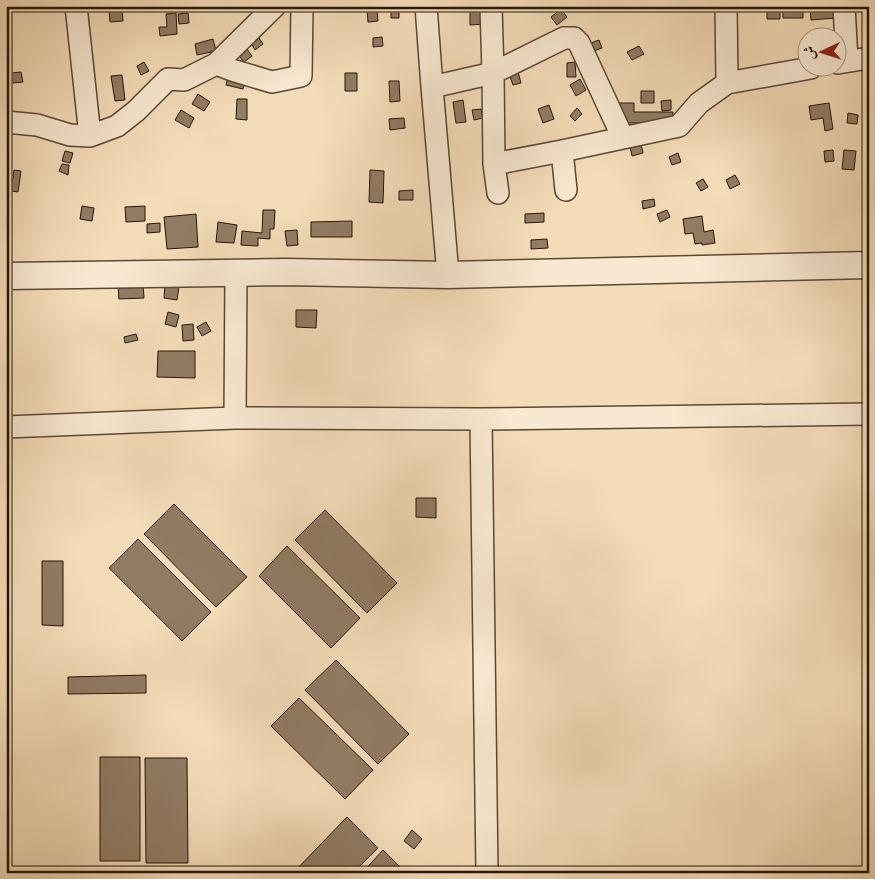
<svg xmlns="http://www.w3.org/2000/svg" width="875" height="879" font-family="'IM FELL Double Pica',Amiri,serif">
  <style>
    .building { fill: #917c64; stroke: #25150a }
    .lines { fill: none; stroke-linecap: round; stroke-linejoin: round }
    .minor-casing { stroke: #594736; stroke-width: 24 }
    .tertiary-casing { stroke: #594736; stroke-width: 29 }
    .minor { stroke: #f8e8d1; stroke-width: 21 }
    .tertiary { stroke: #f8e8d1; stroke-width: 26 }
  </style>
  <rect width="100%" height="100%" fill="#f4dcb8"/>
  <filter id="stains"><feTurbulence type="fractalNoise" baseFrequency=".004" numOctaves="4"/><feColorMatrix values="0 0 0 0 .2 0 0 0 0 .09 0 0 0 0 .02 0 0 0 .5 -.17"/></filter>
  <radialGradient id="worn" r=".72"><stop offset=".6" stop-color="#630" stop-opacity="0"/><stop offset="1" stop-color="#630" stop-opacity=".3"/></radialGradient>
  <path class="building" d="M767,6H780V19H767Z
    M783,6H803V18H783Z
    M836,6V18L811,20L810,7Z
    M863,6H869V20H864Z
    M399,7V18H391V8Z
    M122,9L123,21L110,22L109,10Z
    M377,9L378,21L368,22L367,10Z
    M561,9L567,17L557,25L551,17Z
    M485,10V24L470,25V11Z
    M176,13L177,34L160,36L159,27H167L166,14Z
    M188,13L189,23L179,24L178,14Z
    M382,37L383,46L373,47V38Z
    M259,38L263,44L255,50L251,43Z
    M213,39L216,51L197,55L195,44Z
    M599,40L602,48L594,51L591,43Z
    M639,46L644,54L632,60L627,52Z
    M247,49L252,56L244,62L238,55Z
    M144,62L149,71L141,75L137,66Z
    M575,62L576,77H567V63Z
    M517,68L521,83L513,85L508,71Z
    M21,72L23,82L13,83L11,73Z
    M345,73H357V91H345Z
    M122,75L125,100L115,101L111,76Z
    M228,77L245,81L243,89L226,85Z
    M580,79L586,90L576,96L570,85Z
    M389,81H399L400,101L390,102Z
    M641,91H654V103H641Z
    M198,94L210,102L204,111L192,104Z
    M237,99H247V120L236,119Z
    M463,100L466,122L456,123L453,102Z
    M671,100V110L662,111L661,101Z
    M619,103H634V112H673V123H619Z
    M829,103L833,129L825,131L823,118L811,120L809,106Z
    M549,105L554,119L543,123L538,109Z
    M577,108L582,114L575,121L570,116Z
    M481,109L483,118L474,120L472,110Z
    M181,110L194,118L189,128L175,120Z
    M848,113L858,115L857,124L847,123Z
    M404,118L405,128L390,130L389,119Z
    M641,144L643,153L632,156L630,147Z
    M833,150L834,161L825,162L824,151Z
    M844,150L856,151L854,170L842,169Z
    M65,151L73,153L70,163L62,161Z
    M678,153L681,162L672,165L669,157Z
    M62,164L69,165L68,175L59,171Z
    M14,170L21,171L18,192L11,191Z
    M370,170L384,171L383,203L369,202Z
    M735,175L740,184L730,189L726,180Z
    M703,179L708,187L701,191L696,183Z
    M413,190V200H399V191Z
    M654,199L655,206L643,209L642,201Z
    M82,206L94,208L92,221L80,219Z
    M145,206V221L126,222L125,207Z
    M263,210H275L274,229H270V239L258,238V246L241,245L242,231L262,233Z
    M667,210L670,217L660,222L657,214Z
    M544,213V222L525,223V214Z
    M196,214L198,247L167,249L164,217Z
    M702,216L704,232L713,230L715,243L702,245V243L695,244L693,233L685,234L683,219Z
    M352,221V237H311V222Z
    M218,222L237,225L234,243L216,242Z
    M160,223V232L147,233V224Z
    M297,230L298,245L287,246L285,231Z
    M547,239L548,248L531,249V240Z
    M143,283L144,298L119,299L118,285Z
    M165,284L179,286L177,300L164,298Z
    M296,310H317L316,328L296,327Z
    M168,312L179,315L176,327L165,324Z
    M206,322L211,331L202,336L197,327Z
    M193,324L194,340L183,341L182,325Z
    M136,334L138,340L125,343L124,337Z
    M158,351H195V378L157,377Z
    M416,498H436V518L416,517Z
    M174,504L247,577L216,607L144,534Z
    M325,510L397,583L367,613L295,540Z
    M138,539L211,612L182,641L109,568Z
    M287,546L360,618L331,648L259,576Z
    M42,561H63V626L42,625Z
    M336,660L409,734L378,764L305,690Z
    M146,675V693L68,694V677Z
    M299,698L373,770L345,799L271,726Z
    M100,757H140V861H100Z
    M145,758H187L188,863H146Z
    M347,817L378,848L353,873H293Z
    M412,830L422,839L414,849L404,841Z
    M383,850L406,873H362Z"/>
  <g class="lines">
    <defs>
      <path id="minor" d="M76,6L90,136
        M426,6L432,87L448,275
        M491,6L493,73L494,164
        M726,6L727,83
        M844,6L847,61
        M838,63L869,58
        M216,64L232,70L272,82L301,76L302,6
        M432,87L493,73L564,38H574L579,43L623,138
        M6,122L37,125L70,135L90,136L117,126L136,111L168,79L184,80L216,64L275,6
        M566,190L562,151L679,126L699,103L727,83L811,68
        M498,193L494,164L562,151
        M235,418L236,273
        M481,419L487,873
        M6,427L235,418L481,419L869,414"/>
      <path id="tertiary" d="M6,276L285,272L448,275L869,265"/>
    </defs>
    <use href="#minor" class="minor-casing"/>
    <use href="#tertiary" class="tertiary-casing"/>
    <use href="#minor" class="minor"/>
    <use href="#tertiary" class="tertiary"/>
  </g>
  <rect width="875" height="879" fill="none" stroke="#f4dcb8" stroke-width="25"/>
  <rect x="8" y="8" width="860" height="864" fill="none" stroke="#25150a" stroke-width="2.5"/>
  <rect x="12" y="12" width="850" height="854" fill="none" stroke="#25150a"/>
  <g transform="translate(822 52) rotate(266)"><circle r="24" fill="#f8e8d1" stroke="#a49481"/>
  <path d="M0-4L9 19L0 12L-9 19Z" fill="#8f2418"/>
  <text y="-8" font-size="14" font-weight="bold" text-anchor="middle" fill="#25150a">ش</text>
  </g>
  <rect width="100%" height="100%" filter="url(#stains)"/>
  <rect width="100%" height="100%" fill="url(#worn)"/>
</svg>
